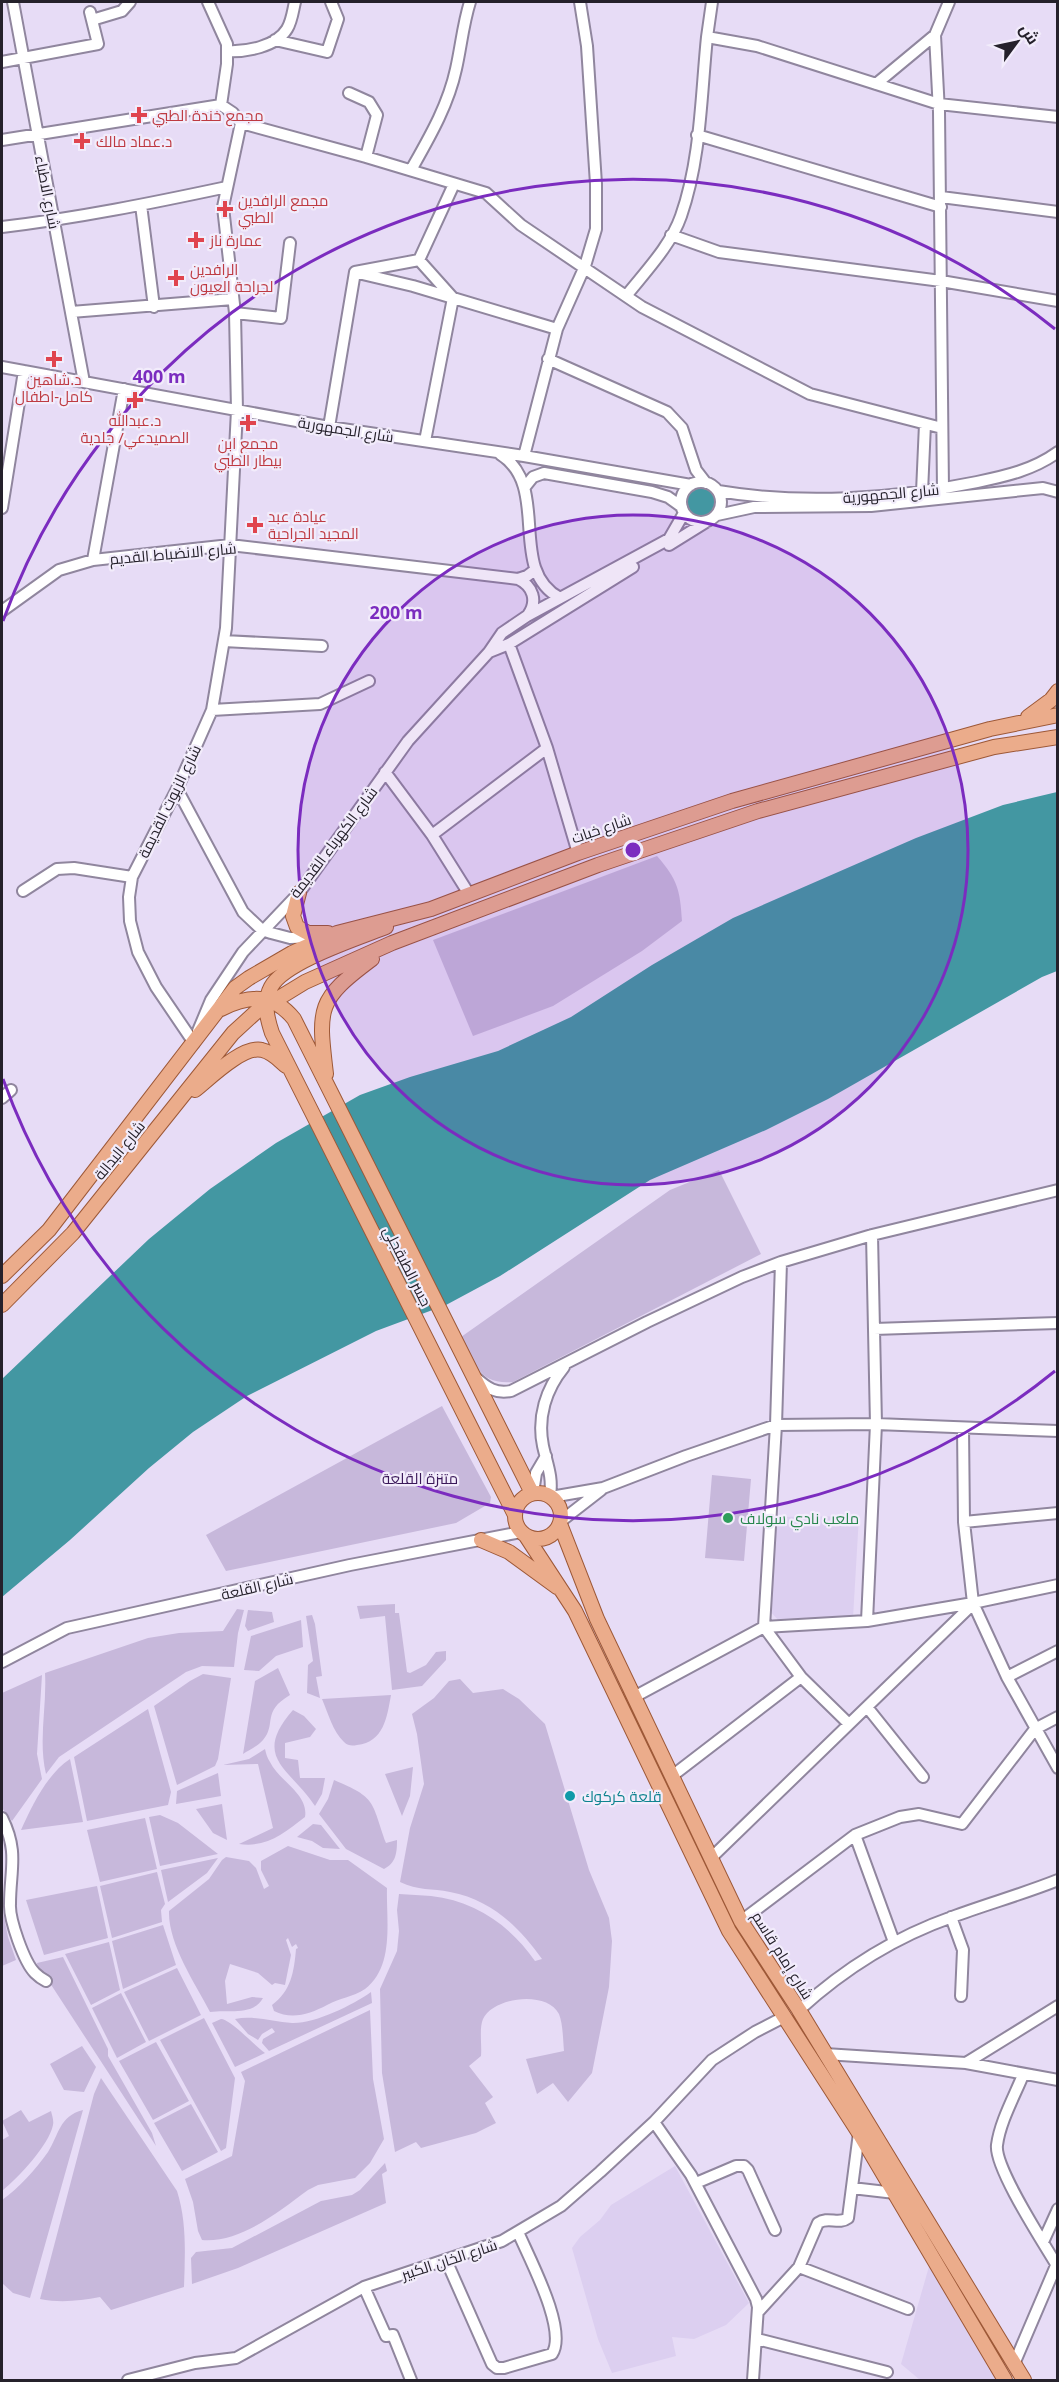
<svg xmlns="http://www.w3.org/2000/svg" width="1059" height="2382" font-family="'Noto Sans',Cairo,sans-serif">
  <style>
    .built { fill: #dccff0 }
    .green { fill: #c7b8db }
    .water { fill: #4397a2 }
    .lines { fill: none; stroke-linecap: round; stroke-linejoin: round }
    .minor-casing { stroke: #90869e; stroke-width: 14 }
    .major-casing { stroke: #9d5837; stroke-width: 16 }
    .minor { stroke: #fff; stroke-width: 10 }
    .major { stroke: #ebac8b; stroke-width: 14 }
    .ring { fill: none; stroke: #7b2cbf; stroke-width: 3 }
    .health-dot { fill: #e0444e; stroke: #f2ecfb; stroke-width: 2 }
    .leisure-dot { fill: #2e9e5b; stroke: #f2ecfb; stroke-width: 2 }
    .culture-dot { fill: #0f9aa8; stroke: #f2ecfb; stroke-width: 2 }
    .labels { text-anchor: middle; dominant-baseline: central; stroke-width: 4.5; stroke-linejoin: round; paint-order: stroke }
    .health-label { font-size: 15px; fill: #be3a42; stroke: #f2ecfb; text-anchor: start }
    .street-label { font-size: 15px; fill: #25212b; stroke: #f2ecfb }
    .park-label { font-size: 15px; fill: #3a1859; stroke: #f2ecfb }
    .leisure-label { font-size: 15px; fill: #27864d; stroke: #f2ecfb; text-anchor: start }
    .culture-label { font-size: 15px; fill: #0d838f; stroke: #f2ecfb; text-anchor: start }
    .centre { fill: #7b2cbf; stroke: #f2ecfb; stroke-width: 3 }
    .ring-label { font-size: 18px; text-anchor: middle; font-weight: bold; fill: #7b2cbf; stroke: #f2ecfb; stroke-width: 4.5; stroke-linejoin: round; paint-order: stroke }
  </style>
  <rect width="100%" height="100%" fill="#e7dcf6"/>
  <path class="built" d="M859,1516L853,1618L780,1622L768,1609L775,1517Z
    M675,2166L749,2303L726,2325L694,2339L672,2337L676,2356L612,2373L598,2339L572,2248L580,2237L600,2220L611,2205Z
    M930,2263L996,2375V2380H920L901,2364Z"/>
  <path class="green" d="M657,856C678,880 680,890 682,921L642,951L553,1006L473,1036L433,940Z
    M719,1170L761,1254L513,1382C479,1385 474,1363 461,1337L670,1190Z
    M442,1406L491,1497L490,1503L456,1523L226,1571L206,1535Z
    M712,1475L751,1479L744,1561L705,1558Z
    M395,1604V1613H399L407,1672L410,1673L426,1665L436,1652L446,1651V1660L422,1686L392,1690L385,1616L360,1619L357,1606Z
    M237,1609L244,1610L238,1633L234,1667L202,1666L186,1672L59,1757L46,1774C38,1740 47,1707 45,1673L148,1638L179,1633L223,1631Z
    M248,1610L272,1612L274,1622L248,1631L245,1626Z
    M312,1615L315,1624L322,1676L316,1677L320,1698L307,1693L308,1665L313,1661L306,1616Z
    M301,1620L303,1647L276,1656L259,1671L244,1670L251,1636Z
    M278,1668L290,1695C261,1712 277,1724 263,1740C258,1746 249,1750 243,1754L255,1681Z
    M203,1674L231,1678L218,1759L215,1766L177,1785L154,1706L190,1681Z
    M42,1675L37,1754L42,1779L12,1821L2,1808V1693Z
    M460,1679L473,1693L503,1689L519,1699L545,1724L589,1870L609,1918L612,1941L609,1987L592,2073L568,2102L553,2083L537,2094L526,2059L564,2051C563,2040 563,2024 559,2014C547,1990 493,1997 483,2019C479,2028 482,2045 481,2056L469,2066L493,2097L485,2103L496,2123L476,2133L421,2148L416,2142L395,2152L382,2073L380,1989L397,1951L399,1931L397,1910L399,1894C410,1895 421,1895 431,1896C475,1901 510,1925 535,1961L542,1959C519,1927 492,1900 450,1892C432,1888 418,1891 400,1882L410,1828L424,1784L417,1734L412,1714L434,1698L449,1681Z
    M391,1695C387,1717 384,1742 357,1745C352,1746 348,1746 344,1742C333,1732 328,1713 322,1699Z
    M148,1709L171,1792L168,1805L87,1821L74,1757Z
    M293,1710L304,1716L316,1729L310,1737L285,1743V1758L298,1760L300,1778H325L322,1794L315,1806C290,1768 251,1758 293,1710Z
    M265,1749C266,1753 267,1758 270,1762C279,1781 309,1794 305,1817C284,1833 267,1848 239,1844L273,1828L258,1764L223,1765L249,1759Z
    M70,1759L83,1822L21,1830C32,1806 47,1774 70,1759Z
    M413,1767L410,1796L402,1816L385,1774Z
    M218,1773L221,1796L176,1804L177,1791Z
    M334,1780C377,1798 371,1801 386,1843L397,1840C397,1853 396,1863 384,1869L346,1849L319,1814L328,1799Z
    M222,1804L227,1840L213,1833L196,1809Z
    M160,1815L178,1823L218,1854L160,1866L149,1817Z
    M145,1818L157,1869L100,1882L87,1830Z
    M313,1824L321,1825L340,1849L323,1848L312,1841L297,1837Z
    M288,1846L330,1860H348L387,1888C386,1920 395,1966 365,1989C353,1997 339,1998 327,2005C310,2014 292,2020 274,2011L272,2005C291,1991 294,1972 296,1949L298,1948L296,1944L292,1947L288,1938L286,1940L291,1955L285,1985L275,1983L272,1985L258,1973L230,1964L225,1981L227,2004L252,1997L263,1998C252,2017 229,2009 210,2012C195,1983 168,1944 169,1911L209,1879L222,1860L226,1857L249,1861L256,1868L264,1889L269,1886L261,1870V1861Z
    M218,1858L207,1873L168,1902L161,1870Z
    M157,1872L165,1904L161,1910L162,1922L112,1938L100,1886Z
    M97,1886L108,1938L44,1955L26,1900Z
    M2,1907L8,1937L16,1960L2,1966Z
    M163,1925L176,1965L123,1989L112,1941Z
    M109,1942L120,1990L91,2005L65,1954Z
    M63,1957L108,2049V2056L152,2133L156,2146L48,1980L38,1970L37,1963Z
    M177,1968L201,2015L149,2041L124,1992Z
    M371,1992L372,2003L269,2051L262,2043L263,2039L275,2032L272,2028L262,2034L258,2040L248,2034L235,2019C254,2015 272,2022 292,2023C314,2024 353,2005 371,1992Z
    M121,1993L146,2042L117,2058L92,2008Z
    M370,2010L373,2079L384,2139L370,2163L355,2178L318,2185L308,2190C278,2212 241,2243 202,2240L198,2231L193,2202L185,2179L232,2156L245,2081L241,2072Z
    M204,2018L235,2078L226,2148L221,2151L160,2040Z
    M221,2019C230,2019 254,2045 265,2053L235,2067L212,2023Z
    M156,2042L189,2101L153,2120L119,2061Z
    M82,2046L96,2067L84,2092L64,2090L50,2064Z
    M101,2078L177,2191C187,2222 185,2255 184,2287L111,2310L100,2297C79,2301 60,2303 40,2299L94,2094Z
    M191,2104L218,2152L182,2171L154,2123Z
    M21,2110L29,2122L51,2111C52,2115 54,2121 53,2125C49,2145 18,2178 2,2191V2140L9,2136L2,2121Z
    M83,2110L30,2298L13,2293L2,2283V2200C19,2188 35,2170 48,2152C59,2135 59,2116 83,2110Z
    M385,2163L387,2171L382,2174L386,2203L238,2268L192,2284L191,2258L196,2252L232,2248L321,2201L352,2195L360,2190Z"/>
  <path class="water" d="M687 502a15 15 0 1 1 30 0a15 15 0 1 1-30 0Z
    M1057,792V971L1042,977L828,1099L766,1130L650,1180L500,1276L446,1305L376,1331L247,1396L193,1432L149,1468L70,1540L2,1597V1379L149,1239L210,1189L276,1143L360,1095L410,1077L498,1051L571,1017L652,965L733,918L916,838L1003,805Z"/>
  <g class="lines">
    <defs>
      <path id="minor" d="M13,2L84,382
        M92,20L122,11L130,2
        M707,37L712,2
        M275,40L327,52L338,19L331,2
        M227,51C246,52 276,47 287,29C292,21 293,10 295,2
        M2,62L98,44L90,12
        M876,84L935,35
        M349,93L369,102L377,115L366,157
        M241,123L366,157L486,193L521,225L642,307L810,394L942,428
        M697,135L941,207
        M2,140L221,105
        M411,170C429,138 448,106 456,69C461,47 463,24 470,2
        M941,197L1058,212
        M141,205L154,307
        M2,227C78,218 152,203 227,187
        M671,235L719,252L941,281L1058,301
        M419,260L454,184
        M355,272L419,260L453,298L425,441
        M358,273L413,286L557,329
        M626,296C646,271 671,245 681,216C701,159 701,95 707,37L757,46L939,104L1058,117
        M71,312L233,299
        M235,313L281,318L290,243
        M548,359L667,412L682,428L696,470L706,483
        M2,367L329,427L524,456L691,485
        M329,427L355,272
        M500,454C552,487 506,569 560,598
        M524,456L557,329L585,266L596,229V184L587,46L580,2
        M681 502a20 20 0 1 1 40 0a20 20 0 1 1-40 0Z
        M525,487L533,477L544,473L652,492L668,497L682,507
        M943,489L939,112L935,35L949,2
        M718,491C801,505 894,499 977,482C1006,476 1033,470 1058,452
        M922,492L925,424
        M2,508L24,371
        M717,515L754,507L871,506L1043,488L1058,492
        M669,545L706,522
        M93,560L124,389
        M518,579C533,586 538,601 528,615
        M2,611L59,570L93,560L230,545L518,579L527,576L535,570
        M224,641L322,646
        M509,644L547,748L578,853
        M489,652L509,644L633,567
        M212,710L320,704L369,681
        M385,772L432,835L469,894
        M177,789L243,912L262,930L271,933L290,938L317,937
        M432,835L547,748
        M23,891L57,869L74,868L132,877
        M198,1031L211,1000L243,952L299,893L408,741L489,652L502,633L527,616L669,539L684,513
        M194,1043L156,987L138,952L130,921L129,897L132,877L177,789L212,710L226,628L237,410L235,313L223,207L241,123L233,113L221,105L227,64V44L208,2
        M2,1098L11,1090
        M781,1262L776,1425L764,1627L801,1677L849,1724
        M874,1329L1058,1323
        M476,1378C487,1388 496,1394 511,1391L647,1322L742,1277L781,1262L872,1235L1058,1190
        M963,1428L964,1522L973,1603L1007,1677L1058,1768
        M533,1493L536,1473L546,1456
        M550,1496C553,1477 547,1464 543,1446C537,1417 546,1389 564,1367
        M551,1497L603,1488L686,1456L776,1425L876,1424L1058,1431
        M561,1521L601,1490
        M964,1522L1058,1513
        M867,1621L876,1424L872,1235
        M2,1662L67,1628L350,1565L521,1532
        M1007,1677L1058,1651
        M634,1697L764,1627L867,1621L973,1603L1058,1585
        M867,1707L923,1777
        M672,1776L801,1677
        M2,1818C19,1852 10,1870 10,1904C9,1919 24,1962 35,1973C38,1976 42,1979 46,1981
        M855,1835L894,1942
        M711,1858L973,1604
        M951,1917L963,1950L961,1996
        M741,1921L855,1835L900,1817L919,1814L962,1824L1035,1729L1058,1717
        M799,2010C843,1970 895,1937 952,1917C987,1904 1023,1894 1058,1880
        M825,2054L966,2063L1058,2080
        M966,2063L1058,2006
        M1023,2075C1014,2097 1000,2122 997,2145C994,2167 1043,2242 1056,2264
        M654,2122L691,2175L756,2299L758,2307L753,2380
        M696,2183L736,2166H744L748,2170L775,2230
        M852,2188L895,2193
        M1043,2242L1058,2209
        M446,2260L492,2364L497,2368H504L552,2354C568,2330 529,2258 518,2232
        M799,2267L908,2309
        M364,2287L386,2336L393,2335L411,2380
        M758,2312L799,2267L818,2223C828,2216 839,2225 848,2218L859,2133
        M757,2339L887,2372
        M1014,2364L1058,2261
        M128,2380L195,2363L236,2358L364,2287L502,2241L561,2206L600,2172L654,2122L712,2060L755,2032L784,2017"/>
      <path id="major" d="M1028,717L1051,700L1058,691
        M299,893L293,916L297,927L308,933H328
        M386,927C358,938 284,962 271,987C263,1002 267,1018 272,1033L515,1515
        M221,1009C249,995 273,993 294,1019L532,1493
        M326,1074C318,1007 317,1000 372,959
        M195,1090C209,1079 243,1045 262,1050C272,1052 279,1060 286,1066
        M2,1276L49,1230L235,988L249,978L292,953L337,933L431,909L578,853L732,801L990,729L1058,715
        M2,1305L73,1233L233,1033L256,1012L305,982L392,943L598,865L758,811L994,747L1058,737
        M515 1516a23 23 0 1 1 46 0a23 23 0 1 1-46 0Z
        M560,1524L597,1619L741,1921L799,2010L1024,2380
        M526,1536L575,1611L729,1931L859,2133L1005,2380
        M481,1540L509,1552L557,1587"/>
    </defs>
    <use href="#minor" class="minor-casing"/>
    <use href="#major" class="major-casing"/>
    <use href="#minor" class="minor"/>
    <use href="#major" class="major"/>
  </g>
  <circle cx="633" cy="850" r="335" fill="#7b2cbf" fill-opacity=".12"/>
  <g class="ring">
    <circle cx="633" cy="850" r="335"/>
    <path d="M1055 1371A670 670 0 0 1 3 1079M3 621A670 670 0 0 1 1055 329"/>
  </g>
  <g class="health-dot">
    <path d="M136 106h6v6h6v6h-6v6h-6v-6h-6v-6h6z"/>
    <path d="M79 132h6v6h6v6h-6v6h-6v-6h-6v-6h6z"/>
    <path d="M222 200h6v6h6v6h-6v6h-6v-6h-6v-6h6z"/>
    <path d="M193 231h6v6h6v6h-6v6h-6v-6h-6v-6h6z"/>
    <path d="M173 269h6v6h6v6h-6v6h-6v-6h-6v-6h6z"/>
    <path d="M51 350h6v6h6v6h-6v6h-6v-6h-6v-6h6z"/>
    <path d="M132 391h6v6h6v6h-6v6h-6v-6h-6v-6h6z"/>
    <path d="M245 414h6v6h6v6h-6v6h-6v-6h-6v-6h6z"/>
    <path d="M252 516h6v6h6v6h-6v6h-6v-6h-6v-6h6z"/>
  </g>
  <circle class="leisure-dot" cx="728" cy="1518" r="6"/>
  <circle class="culture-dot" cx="570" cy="1796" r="6"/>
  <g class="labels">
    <g class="health-label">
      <text x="152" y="115">مجمع خندة الطبي</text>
      <text x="96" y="141">د.عماد مالك</text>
      <text x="238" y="200">مجمع الرافدين<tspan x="238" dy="17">الطبي</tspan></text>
      <text x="210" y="240">عمارة ناز</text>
      <text x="190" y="269">الرافدين<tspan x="190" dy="17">لجراحة العيون</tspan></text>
      <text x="54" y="379" text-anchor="middle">د.شاهين<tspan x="54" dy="17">كامل-اطفال</tspan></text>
      <text x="135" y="420" text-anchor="middle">د.عبدالله<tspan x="135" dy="17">الصميدعي/ جلدية</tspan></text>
      <text x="248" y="443" text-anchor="middle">مجمع ابن<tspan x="248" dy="17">بيطار الطبي</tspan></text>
      <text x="268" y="516">عيادة عبد<tspan x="268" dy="17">المجيد الجراحية</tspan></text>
    </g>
    <g class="street-label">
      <text transform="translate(48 192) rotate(79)">شارع الاطباء</text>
      <text transform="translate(346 429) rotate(9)">شارع الجمهورية</text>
      <text transform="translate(891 493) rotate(-5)">شارع الجمهورية</text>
      <text transform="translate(173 553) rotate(-5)">شارع الانضباط القديم</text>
      <text transform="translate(169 801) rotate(-64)">شارع الزيوت القديمة</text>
      <text transform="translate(601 828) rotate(-19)">شارع خبات</text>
      <text transform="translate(333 842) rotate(-53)">شارع الكهرباء القديمة</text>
      <text transform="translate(119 1150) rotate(-51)">شارع البدالة</text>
      <text transform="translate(408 1266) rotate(63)">جسر الطبقجلي</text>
      <text transform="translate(257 1586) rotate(-13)">شارع القلعة</text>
      <text transform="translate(783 1955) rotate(58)">شارع إمام قاسم</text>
      <text transform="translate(449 2259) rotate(-18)">شارع الخان الكبير</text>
    </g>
    <g class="park-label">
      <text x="420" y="1478">متنزة القلعة</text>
    </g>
    <g class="leisure-label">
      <text x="740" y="1518">ملعب نادي سولاف</text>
    </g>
    <g class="culture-label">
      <text x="582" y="1796">قلعة كركوك</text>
    </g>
  </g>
  <circle cx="633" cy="850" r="9" class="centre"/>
  <g class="ring-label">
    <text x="159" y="383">400 m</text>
    <text x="396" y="619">200 m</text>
  </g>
  <rect width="1059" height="2382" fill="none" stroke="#25212b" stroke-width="6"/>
  <g transform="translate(1017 42) rotate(57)" stroke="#f2ecfb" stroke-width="4.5" paint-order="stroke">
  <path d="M0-4.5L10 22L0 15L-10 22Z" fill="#25212b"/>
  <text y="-9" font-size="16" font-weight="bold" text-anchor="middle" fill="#25212b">ش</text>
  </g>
</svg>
